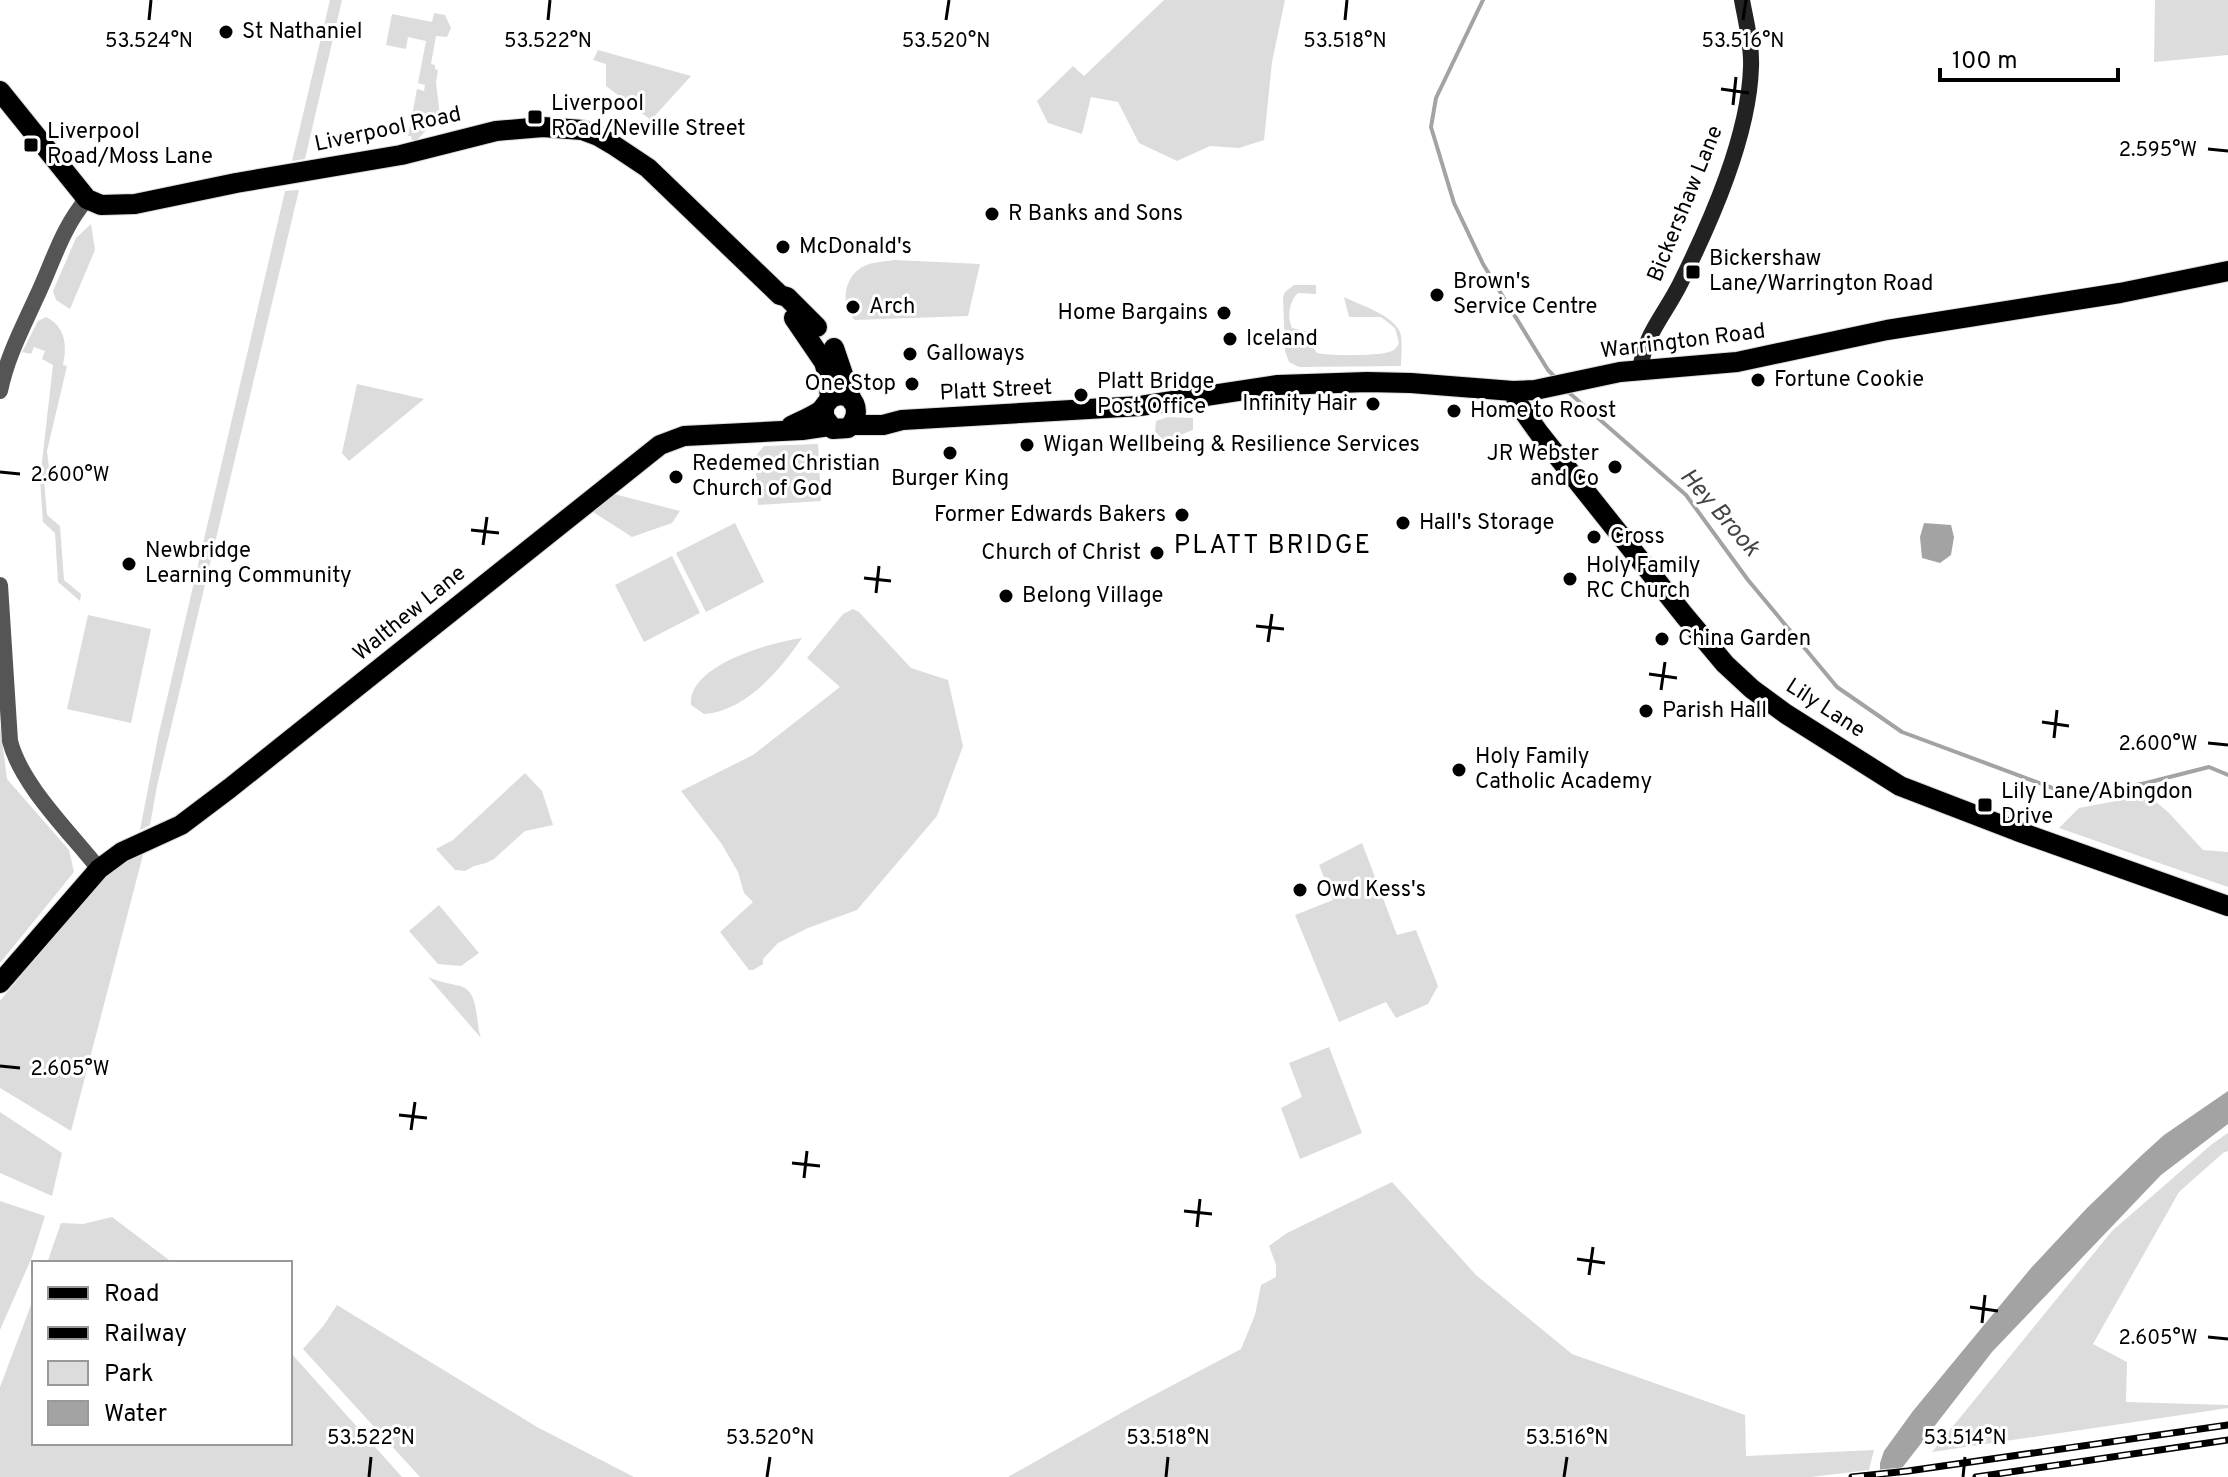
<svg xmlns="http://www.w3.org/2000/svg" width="2228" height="1477" font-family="Overpass,sans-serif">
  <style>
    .green { fill: #dcdcdc }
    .water { fill: #a3a3a3 }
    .pier { fill: #fff }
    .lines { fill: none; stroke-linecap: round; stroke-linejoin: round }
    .stream { stroke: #a3a3a3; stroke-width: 4 }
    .primary-casing { stroke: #dbdbdb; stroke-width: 22 }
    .tertiary { stroke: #555; stroke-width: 16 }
    .secondary { stroke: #222; stroke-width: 16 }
    .primary { stroke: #000; stroke-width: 20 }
    .rail-casing { stroke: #000; stroke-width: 7 }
    .rail { stroke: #fff; stroke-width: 4; stroke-dasharray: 12; stroke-linecap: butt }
    .ticks { fill: none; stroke: #000; stroke-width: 3 }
    .poi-dot { fill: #000; stroke: #fff; stroke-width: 3 }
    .labels { text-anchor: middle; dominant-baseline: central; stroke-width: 6; stroke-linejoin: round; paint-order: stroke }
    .poi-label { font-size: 22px; fill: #000; stroke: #fff; text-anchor: start }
    .street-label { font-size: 22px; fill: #000; stroke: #fff }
    .water-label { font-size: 24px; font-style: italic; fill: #444; stroke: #fff }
    .quarter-label { font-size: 26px; letter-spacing: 2px; fill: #000; stroke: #fff }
    .ticks-label { font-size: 20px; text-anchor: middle; fill: #000; stroke: #fff; stroke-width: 6; stroke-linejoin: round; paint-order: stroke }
  </style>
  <rect width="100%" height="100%" fill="#fff"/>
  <path class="green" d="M330,0H342L305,159L292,161Z
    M1164,0H1285L1272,62L1264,140L1239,148L1210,146L1177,161L1139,143L1118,102L1091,97L1082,134L1048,123L1037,101L1073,66L1084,76Z
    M2155,0H2228V55L2154,62Z
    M434,13L445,15L451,28L447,37L436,36L431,64L435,65V69L438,70L436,82L440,116L417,140H412L411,136H408L417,89L424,91L425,85L418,83L426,41L408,37L406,49L386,45L392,14L432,22Z
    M598,50L691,76L651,120L606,86V64L593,60Z
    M299,190L157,786L150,825L140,830L158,737L285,191Z
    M91,224L95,250L70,309L56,300L53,291L76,238Z
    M894,260L980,264L968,316L855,320C841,309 843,281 858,270C867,262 882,262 894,260Z
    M1294,285H1316V294L1298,293C1289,301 1287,318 1292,328L1313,333L1311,345L1317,353C1330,356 1377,356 1389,352C1396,350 1395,349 1399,343L1395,328L1381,317H1349L1344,297C1360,305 1393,315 1400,332C1403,342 1401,355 1401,366L1299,367L1289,362L1285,351L1283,297L1285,292Z
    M46,317C66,327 67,345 63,365L67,366L47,451L50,475L44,480L47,515L60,526L64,580L81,594L80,601L58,582L55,533L43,522L40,479L53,365L42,359L45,351L34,347L31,354L22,352L38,321Z
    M357,384L424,399L349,461L342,453Z
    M1168,417L1193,418V430L1167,440L1162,439L1155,431L1156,421Z
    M818,444L821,501L758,505L755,457L764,446Z
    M610,493L680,511L672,523L632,537L590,510Z
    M735,523L764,582L706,612L676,553Z
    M672,556L700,613L644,642L615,585Z
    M853,609L859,612L911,668L948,680L963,746L937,816L857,910L808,928L778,943L763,959V964L753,970H749L720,932L753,902L744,893L738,872L721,843L681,791L753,755L840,687L807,658L843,614Z
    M88,615L151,629L131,723L67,709Z
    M802,638C779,671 746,711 704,714L691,705C687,665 772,642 802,638Z
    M0,724L7,779L69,850L74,872L0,963Z
    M525,773L542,791L553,825L525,831L494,859L486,863L474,866L465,871L455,870L436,849L453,840Z
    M2148,795L2169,813L2203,850L2228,852V887L2059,828L2079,808Z
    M1362,843L1397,935L1416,930L1438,986L1428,1004L1396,1018L1386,1002L1339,1022L1295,915L1333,900L1319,865Z
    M144,851L71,1131L0,1088V1001L105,874Z
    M439,905L479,953L461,966L438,964L409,931Z
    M428,977C439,982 448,983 460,986C480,991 475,1023 481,1038Z
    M1329,1047L1362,1133L1300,1159L1281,1108L1302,1097L1289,1063Z
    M0,1112L62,1153L52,1196L0,1173Z
    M2228,1133V1151L2223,1153L2179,1192L2093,1344L2127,1362L2126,1402L2228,1405V1408L1932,1452L2112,1231L2212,1144Z
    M1392,1182L1476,1275L1572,1354L1745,1415L1746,1456L1874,1450L1869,1470L1811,1477H1008L1137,1404L1241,1349L1255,1315L1261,1285L1276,1277V1265L1269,1246L1287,1233Z
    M0,1201L45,1216L32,1257L0,1330Z
    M112,1217L173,1263H47L61,1223L83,1224Z
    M34,1297V1443H290V1352L402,1477H0V1387Z
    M337,1305L537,1427L634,1477H420L303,1349L324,1325Z"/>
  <path class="water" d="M1924,523L1951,525L1954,537L1951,555L1940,563L1922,558L1920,537Z
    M2228,1091V1124L2161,1175L1992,1352L1895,1477H1878L1880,1473V1463L1884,1451L1913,1411L2031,1268L2087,1208L2143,1154L2164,1135Z"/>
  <path class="pier" d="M1907,1467L1900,1477H1874L1876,1470Z"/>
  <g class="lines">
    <path class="stream" d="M1483,0L1436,98L1431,127L1454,203L1483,264L1548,370L1555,377
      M1566,390L1686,495L1748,580L1837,687L1902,732L2077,797L2146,783L2209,767L2228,775"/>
    <defs>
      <path id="primary" d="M0,91L87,199L101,205L135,204L236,183L401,155L496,131L543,127L582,130L598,136L615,146L648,168L780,295L787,297L817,327
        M794,318L824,362L828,376L830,399
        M834,348L852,401
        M1513,391L1519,405L1539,433L1684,615L1725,664L1752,689L1786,714L1900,786L2017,831L2228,906
        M852,425H883L902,420L1140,406L1278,385L1367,382L1411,383L1513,391L1535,390L1620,372L1737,362L1887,330L2120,293L2228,271
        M791,426C801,421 811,417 820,411C825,407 827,400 833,397C854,388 864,414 848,428L833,429L824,417V407
        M0,983L99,869L122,852L181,825L230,788L660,445L684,436L802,430L829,426"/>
    </defs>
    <use href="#primary" class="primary-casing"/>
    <path class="tertiary" d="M0,391C7,357 22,329 36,298C52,265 62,227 87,199
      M0,585L10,741C21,785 70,832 99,869"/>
    <path class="secondary" d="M1640,371C1644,334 1665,315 1681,282C1711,221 1749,136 1751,67C1752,45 1746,22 1742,0"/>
    <use href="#primary" class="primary"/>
    <defs>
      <path id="rail" d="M1852,1477L1908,1471L2228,1425
        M1976,1477L2228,1440"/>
    </defs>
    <use href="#rail" class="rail-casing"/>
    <use href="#rail" class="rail"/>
  </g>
  <path class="ticks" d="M149,20L151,0M548,20L550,0M946,20L949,0M1345,20L1347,0M1743,20L1746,0M1721,89L1749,93M1733,105L1736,77M2208,149L2228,151M0,472L20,474M471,530L499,533M483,545L487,517M864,578L891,581M876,593L879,566M1256,626L1284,629M1268,642L1272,614M1649,674L1677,678M1661,690L1665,662M2042,722L2069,726M2054,738L2057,710M2208,743L2228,745M0,1066L20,1068M399,1115L427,1118M411,1130L415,1102M792,1163L820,1166M804,1178L807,1151M1184,1211L1212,1214M1197,1227L1200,1199M1577,1259L1605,1263M1589,1275L1593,1247M1970,1307L1998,1311M1982,1323L1985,1295M2208,1337L2228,1339M369,1477L371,1457M767,1477L770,1457M1166,1477L1168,1457M1564,1477L1567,1457M1963,1477L1965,1457"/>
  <g class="poi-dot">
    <circle cx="226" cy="32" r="8"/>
    <rect x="527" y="109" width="16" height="16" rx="4"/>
    <rect x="23" y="137" width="16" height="16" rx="4"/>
    <circle cx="992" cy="214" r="8"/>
    <circle cx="783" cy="247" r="8"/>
    <rect x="1685" y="264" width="16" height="16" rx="4"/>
    <circle cx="1437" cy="295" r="8"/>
    <circle cx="853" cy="307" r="8"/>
    <circle cx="1224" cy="313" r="8"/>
    <circle cx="1230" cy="339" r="8"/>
    <circle cx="910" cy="354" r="8"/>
    <circle cx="1758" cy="380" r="8"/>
    <circle cx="912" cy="384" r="8"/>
    <circle cx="1081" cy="395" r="8"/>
    <circle cx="1373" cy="404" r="8"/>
    <circle cx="1454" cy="411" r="8"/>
    <circle cx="1027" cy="445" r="8"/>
    <circle cx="950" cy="453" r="8"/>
    <circle cx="1615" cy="467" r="8"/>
    <circle cx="676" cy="477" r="8"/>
    <circle cx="1182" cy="515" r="8"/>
    <circle cx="1403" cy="523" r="8"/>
    <circle cx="1594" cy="537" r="8"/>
    <circle cx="1157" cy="553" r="8"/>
    <circle cx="129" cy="564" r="8"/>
    <circle cx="1570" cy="579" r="8"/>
    <circle cx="1006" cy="596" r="8"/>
    <circle cx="1662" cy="639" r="8"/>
    <circle cx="1646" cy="711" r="8"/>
    <circle cx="1459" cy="770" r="8"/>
    <rect x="1977" y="797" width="16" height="16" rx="4"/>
    <circle cx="1300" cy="890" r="8"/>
  </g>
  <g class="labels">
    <g class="poi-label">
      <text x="242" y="32">St Nathaniel</text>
      <text x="551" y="104">Liverpool<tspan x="551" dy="25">Road/Neville Street</tspan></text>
      <text x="47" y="132">Liverpool<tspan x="47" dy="25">Road/Moss Lane</tspan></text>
      <text x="1008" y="214">R Banks and Sons</text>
      <text x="799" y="247">McDonald's</text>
      <text x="1709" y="259">Bickershaw<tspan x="1709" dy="25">Lane/Warrington Road</tspan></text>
      <text x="1453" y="282">Brown's<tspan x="1453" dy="25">Service Centre</tspan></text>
      <text x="869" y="307">Arch</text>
      <text x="1208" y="313" text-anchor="end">Home Bargains</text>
      <text x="1246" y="339">Iceland</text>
      <text x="926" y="354">Galloways</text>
      <text x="1774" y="380">Fortune Cookie</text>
      <text x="1097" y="382">Platt Bridge<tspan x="1097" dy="25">Post Office</tspan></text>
      <text x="896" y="384" text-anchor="end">One Stop</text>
      <text x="1357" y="404" text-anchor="end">Infinity Hair</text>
      <text x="1470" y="411">Home to Roost</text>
      <text x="1043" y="445">Wigan Wellbeing &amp; Resilience Services</text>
      <text x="1599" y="454" text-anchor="end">JR Webster<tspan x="1599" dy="25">and Co</tspan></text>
      <text x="692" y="464">Redemed Christian<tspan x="692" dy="25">Church of God</tspan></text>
      <text x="950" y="479" text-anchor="middle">Burger King</text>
      <text x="1166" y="515" text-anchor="end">Former Edwards Bakers</text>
      <text x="1419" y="523">Hall's Storage</text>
      <text x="1610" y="537">Cross</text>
      <text x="145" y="551">Newbridge<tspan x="145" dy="25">Learning Community</tspan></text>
      <text x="1141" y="553" text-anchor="end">Church of Christ</text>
      <text x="1586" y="566">Holy Family<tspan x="1586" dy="25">RC Church</tspan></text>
      <text x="1022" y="596">Belong Village</text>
      <text x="1678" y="639">China Garden</text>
      <text x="1662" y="711">Parish Hall</text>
      <text x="1475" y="757">Holy Family<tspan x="1475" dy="25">Catholic Academy</tspan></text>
      <text x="2001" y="792">Lily Lane/Abingdon<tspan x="2001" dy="25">Drive</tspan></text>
      <text x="1316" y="890">Owd Kess's</text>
    </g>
    <g class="street-label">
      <text transform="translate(388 130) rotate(-12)">Liverpool Road</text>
      <text transform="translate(1686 204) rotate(-68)">Bickershaw Lane</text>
      <text transform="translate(1683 342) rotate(-7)">Warrington Road</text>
      <text transform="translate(996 391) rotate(-3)">Platt Street</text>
      <text transform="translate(410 614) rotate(-39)">Walthew Lane</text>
      <text transform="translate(1825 709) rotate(33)">Lily Lane</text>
    </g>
    <g class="water-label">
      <text transform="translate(1719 513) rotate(49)">Hey Brook</text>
    </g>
    <g class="quarter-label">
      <text x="1273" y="546">PLATT BRIDGE</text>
    </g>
  </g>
  <g class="ticks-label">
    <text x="149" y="47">53.524°N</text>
    <text x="548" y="47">53.522°N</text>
    <text x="946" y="47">53.520°N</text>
    <text x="1345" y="47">53.518°N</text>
    <text x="1743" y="47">53.516°N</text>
    <text x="2158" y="156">2.595°W</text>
    <text x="70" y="481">2.600°W</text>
    <text x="2158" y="750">2.600°W</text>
    <text x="70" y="1075">2.605°W</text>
    <text x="2158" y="1344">2.605°W</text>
    <text x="371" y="1444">53.522°N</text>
    <text x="770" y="1444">53.520°N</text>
    <text x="1168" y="1444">53.518°N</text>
    <text x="1567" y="1444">53.516°N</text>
    <text x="1965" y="1444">53.514°N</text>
  </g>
  <rect x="32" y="1261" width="260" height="184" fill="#ffffff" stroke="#999999" stroke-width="2"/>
  <rect x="48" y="1287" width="40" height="12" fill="#000000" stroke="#999999" stroke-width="2"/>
  <text x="104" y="1301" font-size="24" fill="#000000">Road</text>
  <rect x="48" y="1327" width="40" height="12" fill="#000000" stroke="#999999" stroke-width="2"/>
  <text x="104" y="1341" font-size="24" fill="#000000">Railway</text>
  <rect x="48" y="1361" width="40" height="24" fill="#dcdcdc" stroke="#999999" stroke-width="2"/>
  <text x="104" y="1381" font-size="24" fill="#000000">Park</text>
  <rect x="48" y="1401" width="40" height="24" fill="#a3a3a3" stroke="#999999" stroke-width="2"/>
  <text x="104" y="1421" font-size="24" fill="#000000">Water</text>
  <path d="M1940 68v12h178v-12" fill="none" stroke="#000000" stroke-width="4"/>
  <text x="1952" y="68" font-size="24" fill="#000000" stroke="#ffffff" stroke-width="6" paint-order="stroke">100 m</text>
</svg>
